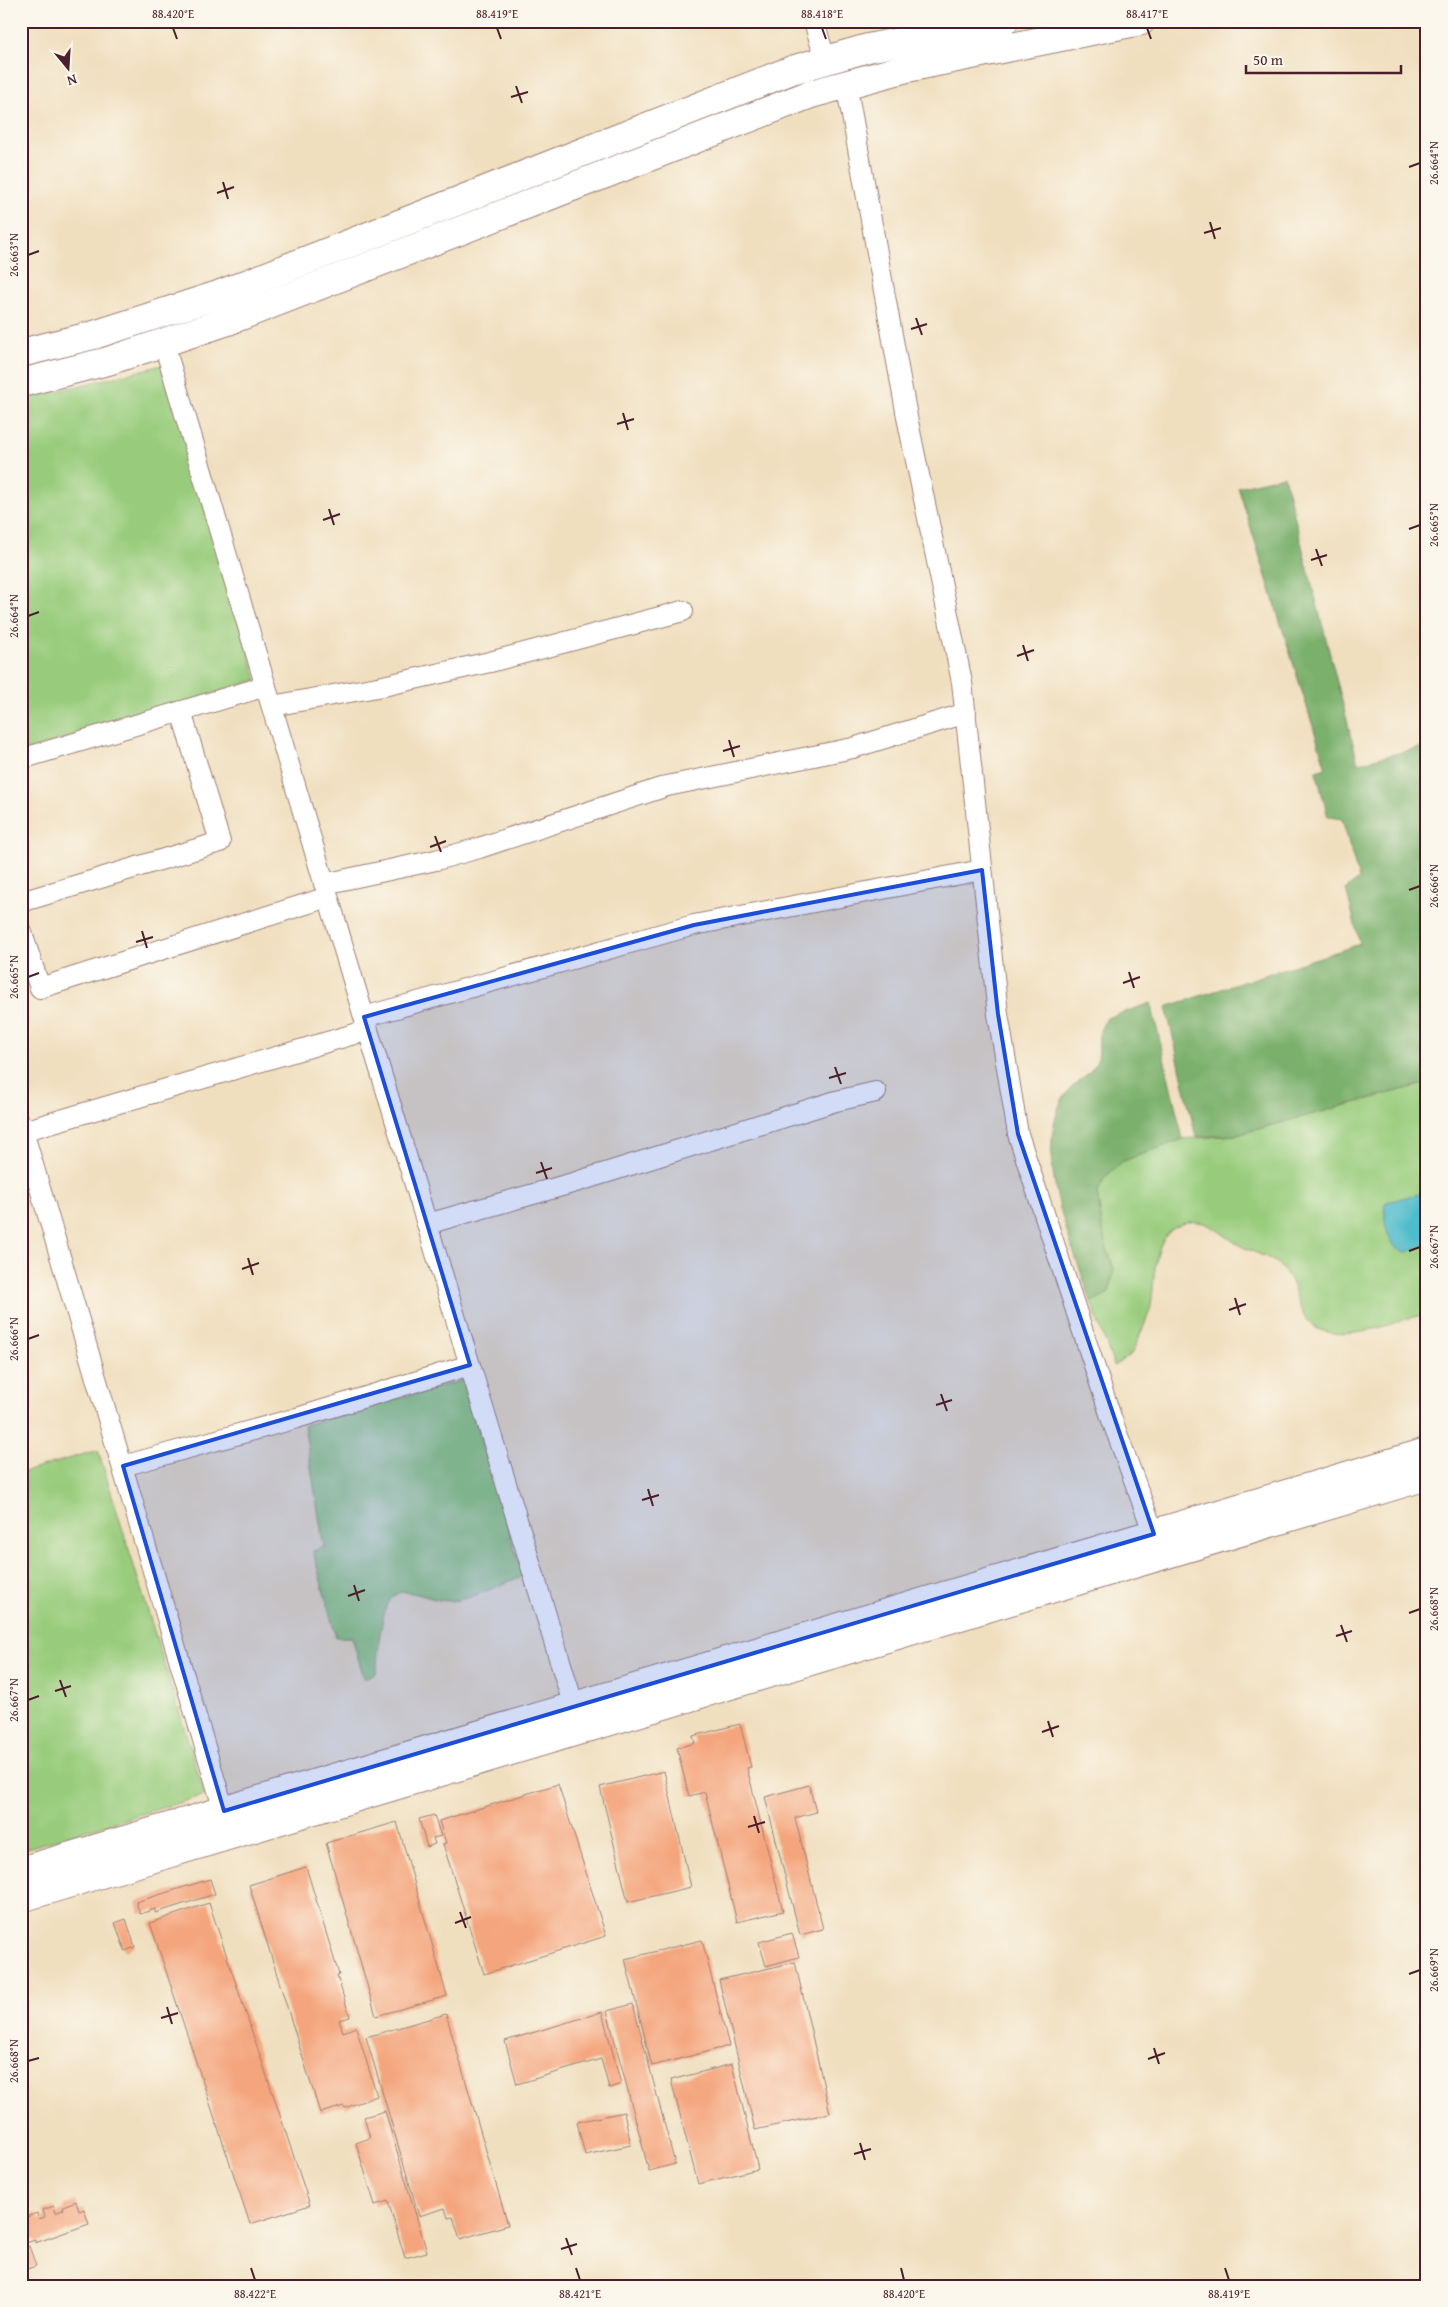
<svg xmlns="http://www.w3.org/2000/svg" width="1448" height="2307" font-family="'Gentium Book Plus',serif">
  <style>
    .green { fill: #98cc7c; stroke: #717654 }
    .forest { fill: #7ab06c; stroke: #62684c }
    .water { fill: #50bccc; stroke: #4d6e7c }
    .building { fill: #f4a57d }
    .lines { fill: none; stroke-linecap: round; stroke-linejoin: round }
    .street-casing { stroke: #9d7f75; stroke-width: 22 }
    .secondary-casing { stroke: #9d7f75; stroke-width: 30 }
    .street { stroke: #fff; stroke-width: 20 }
    .secondary { stroke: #fff; stroke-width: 28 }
    .marked { fill: #1d4ed8; fill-opacity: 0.2; stroke: #1d4ed8; stroke-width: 4; stroke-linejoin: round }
    .ticks { fill: none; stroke: #4a1f2b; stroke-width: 2 }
    .neatline { fill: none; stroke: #4a1f2b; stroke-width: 2 }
    .ticks-label { font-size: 12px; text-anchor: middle; fill: #4a1f2b }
  </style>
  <rect width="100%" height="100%" fill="#fbf7ec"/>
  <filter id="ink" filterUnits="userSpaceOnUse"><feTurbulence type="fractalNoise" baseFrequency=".02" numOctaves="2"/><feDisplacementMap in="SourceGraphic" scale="10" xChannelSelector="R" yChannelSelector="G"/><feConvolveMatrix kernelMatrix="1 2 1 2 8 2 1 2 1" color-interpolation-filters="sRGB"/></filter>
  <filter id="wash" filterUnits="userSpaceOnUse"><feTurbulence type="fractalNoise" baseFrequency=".0096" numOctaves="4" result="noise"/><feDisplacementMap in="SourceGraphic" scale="20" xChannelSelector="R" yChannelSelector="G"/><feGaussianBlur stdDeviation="1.12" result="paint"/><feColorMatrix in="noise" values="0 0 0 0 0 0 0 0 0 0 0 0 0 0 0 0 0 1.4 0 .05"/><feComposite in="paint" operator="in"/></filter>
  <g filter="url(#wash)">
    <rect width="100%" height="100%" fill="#f0dfbf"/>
    <path class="green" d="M163,365L257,680L21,752V400Z
      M1427,1083V1314C1391,1321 1360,1341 1323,1331C1297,1323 1300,1292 1286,1273C1274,1257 1258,1255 1241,1246C1220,1235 1204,1211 1176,1227C1150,1241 1156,1285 1150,1311C1149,1314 1134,1349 1132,1353C1128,1358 1119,1362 1114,1366L1091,1302L1109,1293L1114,1269L1105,1243L1097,1193L1106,1176L1123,1161L1183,1139L1236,1135Z
      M463,1380L523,1576C503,1583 480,1596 458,1600C438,1604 423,1593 405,1592C378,1589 379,1655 376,1673L364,1678L352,1637H336L313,1551L324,1547L304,1425Z
      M98,1450L205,1795L21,1850V1473Z"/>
    <path class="forest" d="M1284,476L1358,763L1427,746V1083L1236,1135L1196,1137L1166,1007L1360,944L1346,889L1359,879L1342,819L1328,817L1316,771L1326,768L1238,487Z
      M1151,1003L1183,1139L1123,1161L1106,1176L1097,1193L1105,1243L1114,1269L1109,1293L1091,1302C1072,1242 1035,1167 1060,1104C1069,1082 1093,1077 1098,1058C1100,1051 1098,1042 1099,1035C1100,1029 1104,1023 1107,1018Z"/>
    <path class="water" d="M1427,1192V1244L1407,1252L1397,1249C1386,1236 1382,1218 1387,1202Z"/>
    <g id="blocks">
      <path class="building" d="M740,1724L751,1767L747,1768L783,1911L737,1922L705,1792L689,1796L677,1748L695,1743L693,1736Z
        M664,1771L691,1887L628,1902L600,1787Z
        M558,1784L606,1936L484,1974L443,1844L446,1843L439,1821Z
        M809,1785L816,1812L795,1818L823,1929L800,1935L765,1797Z
        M434,1815L441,1836L433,1838L435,1844L427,1847L419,1819Z
        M397,1822L447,1996L376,2016L326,1843Z
        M306,1867L339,1975L337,1976L350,2017L339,2020L343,2032L356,2027L377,2096L345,2108L344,2106L320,2113L249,1885Z
        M210,1879L215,1894L155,1913V1909L140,1914L136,1902Z
        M209,1903L310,2205L250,2224L150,1923Z
        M126,1919L135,1947L125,1951L115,1923Z
        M792,1933L799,1957L766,1966L759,1942Z
        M702,1940L729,2046L652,2066L625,1959Z
        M795,1962L830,2113L755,2130L719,1980Z
        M633,2004L675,2164L649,2171L607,2011Z
        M602,2012L621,2084L609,2088L601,2059L517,2084L505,2041Z
        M446,2014L508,2225L460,2239L453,2217L448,2218L445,2208L419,2216L366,2037Z
        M732,2064L758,2169L698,2184L671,2080Z
        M385,2111L427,2252L405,2258L388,2201L375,2205L356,2143L370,2138L364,2117Z
        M624,2112L631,2145L585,2155L577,2122Z
        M76,2201L79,2211L84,2209L89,2224L35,2243V2240L26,2243L21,2228L26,2225L24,2218L37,2213L39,2219L45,2217L43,2210L54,2206L56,2213L64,2209L63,2206Z
        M29,2246L36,2266L24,2270L21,2249Z"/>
    </g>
  </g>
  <g filter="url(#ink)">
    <use href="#blocks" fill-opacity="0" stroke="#9d7f75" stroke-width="1"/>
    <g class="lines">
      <defs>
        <path id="street" d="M814,21L825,59
          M846,83L908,422L962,682L998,1014L1018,1134L1112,1420L1154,1534
          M164,344L364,1017L574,1707
          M272,706L383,686L490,662L683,611
          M21,759L266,686
          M324,884L436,860L479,848L667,786L853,748L966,713
          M21,902L220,842L181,711
          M21,930L40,988L328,897
          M364,1017L694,925L982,870
          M21,1124L224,1811
          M23,1131L368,1030
          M427,1224L576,1182L836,1101L876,1092
          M123,1466L297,1418L470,1365"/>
        <path id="secondary" d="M21,353L94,335L218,295L792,70L868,48L1004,21
          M21,383L108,361L228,321L811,94L907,68L1141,21
          M21,1871L1427,1452
          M21,1898L1427,1476"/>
      </defs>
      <use href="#street" class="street-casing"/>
      <use href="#secondary" class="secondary-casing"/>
      <use href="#street" class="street"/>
      <use href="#secondary" class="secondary"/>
    </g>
  </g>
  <path class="marked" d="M982,870L998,1014L1018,1134L1154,1534L224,1811L123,1466L470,1365L364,1017L694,925Z"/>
  <path class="ticks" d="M173,28L177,39M497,28L501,39M822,28L826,39M1147,28L1151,39M516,86L522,103M511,97L528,92M1409,167L1420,163M223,182L228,199M217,193L234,187M1210,222L1215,239M1204,233L1221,228M28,255L39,251M916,318L922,335M911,329L927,324M623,413L628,430M617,424L634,419M329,509L334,525M323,520L340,514M1409,529L1420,525M1316,549L1322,566M1311,560L1327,555M28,616L39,612M1023,645L1028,661M1017,656L1034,650M729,740L734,757M723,751L740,746M435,836L441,852M430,847L446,841M1409,890L1420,886M142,931L147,948M136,942L153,937M1129,972L1134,988M28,977L39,973M1123,983L1140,977M835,1067L841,1084M829,1078L846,1073M541,1162L547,1179M536,1173L552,1168M1409,1251L1420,1247M248,1258L253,1275M242,1269L259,1263M1235,1298L1240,1315M1229,1310L1246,1304M28,1339L39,1335M941,1394L947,1411M936,1405L952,1400M648,1489L653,1506M642,1500L659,1495M354,1585L359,1601M348,1596L365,1590M1409,1613L1420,1609M1341,1625L1347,1642M1336,1636L1352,1631M60,1680L66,1697M55,1691L71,1686M28,1700L39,1696M1048,1721L1053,1737M1042,1732L1059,1726M754,1816L759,1833M748,1827L765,1822M460,1912L466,1928M455,1923L471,1917M1409,1974L1420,1970M167,2007L172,2024M161,2018L178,2013M1154,2048L1159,2064M1148,2059L1165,2053M28,2061L39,2058M860,2143L865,2160M854,2154L871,2149M566,2238L572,2255M561,2249L577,2244M251,2268L255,2280M576,2268L580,2280M901,2268L904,2280M1225,2268L1229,2280"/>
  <rect width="1448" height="2307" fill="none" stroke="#fbf7ec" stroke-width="55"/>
  <g transform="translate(68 68) rotate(162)" stroke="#fbf7ec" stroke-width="4" paint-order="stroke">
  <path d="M0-4L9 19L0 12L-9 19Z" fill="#4a1f2b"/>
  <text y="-8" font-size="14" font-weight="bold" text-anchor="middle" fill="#4a1f2b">N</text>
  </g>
  <path d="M1246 65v8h155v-8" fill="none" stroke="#4a1f2b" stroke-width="2.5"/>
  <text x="1253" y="65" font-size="15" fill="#4a1f2b" stroke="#fbf7ec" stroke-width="4" paint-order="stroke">50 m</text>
  <rect x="28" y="28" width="1392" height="2252" class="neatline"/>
  <g class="ticks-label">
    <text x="173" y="18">88.420°E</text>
    <text x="497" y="18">88.419°E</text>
    <text x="822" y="18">88.418°E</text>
    <text x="1147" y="18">88.417°E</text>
    <text transform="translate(1434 163) rotate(-90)" y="4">26.664°N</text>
    <text transform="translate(14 255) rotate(-90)" y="4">26.663°N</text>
    <text transform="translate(1434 525) rotate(-90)" y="4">26.665°N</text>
    <text transform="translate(14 616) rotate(-90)" y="4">26.664°N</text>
    <text transform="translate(1434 886) rotate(-90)" y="4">26.666°N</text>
    <text transform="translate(14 977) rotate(-90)" y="4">26.665°N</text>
    <text transform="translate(1434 1247) rotate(-90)" y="4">26.667°N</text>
    <text transform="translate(14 1339) rotate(-90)" y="4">26.666°N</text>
    <text transform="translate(1434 1609) rotate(-90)" y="4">26.668°N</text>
    <text transform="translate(14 1700) rotate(-90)" y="4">26.667°N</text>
    <text transform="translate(1434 1970) rotate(-90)" y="4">26.669°N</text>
    <text transform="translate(14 2061) rotate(-90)" y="4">26.668°N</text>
    <text x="255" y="2298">88.422°E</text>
    <text x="580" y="2298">88.421°E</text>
    <text x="904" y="2298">88.420°E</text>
    <text x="1229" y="2298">88.419°E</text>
  </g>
</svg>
